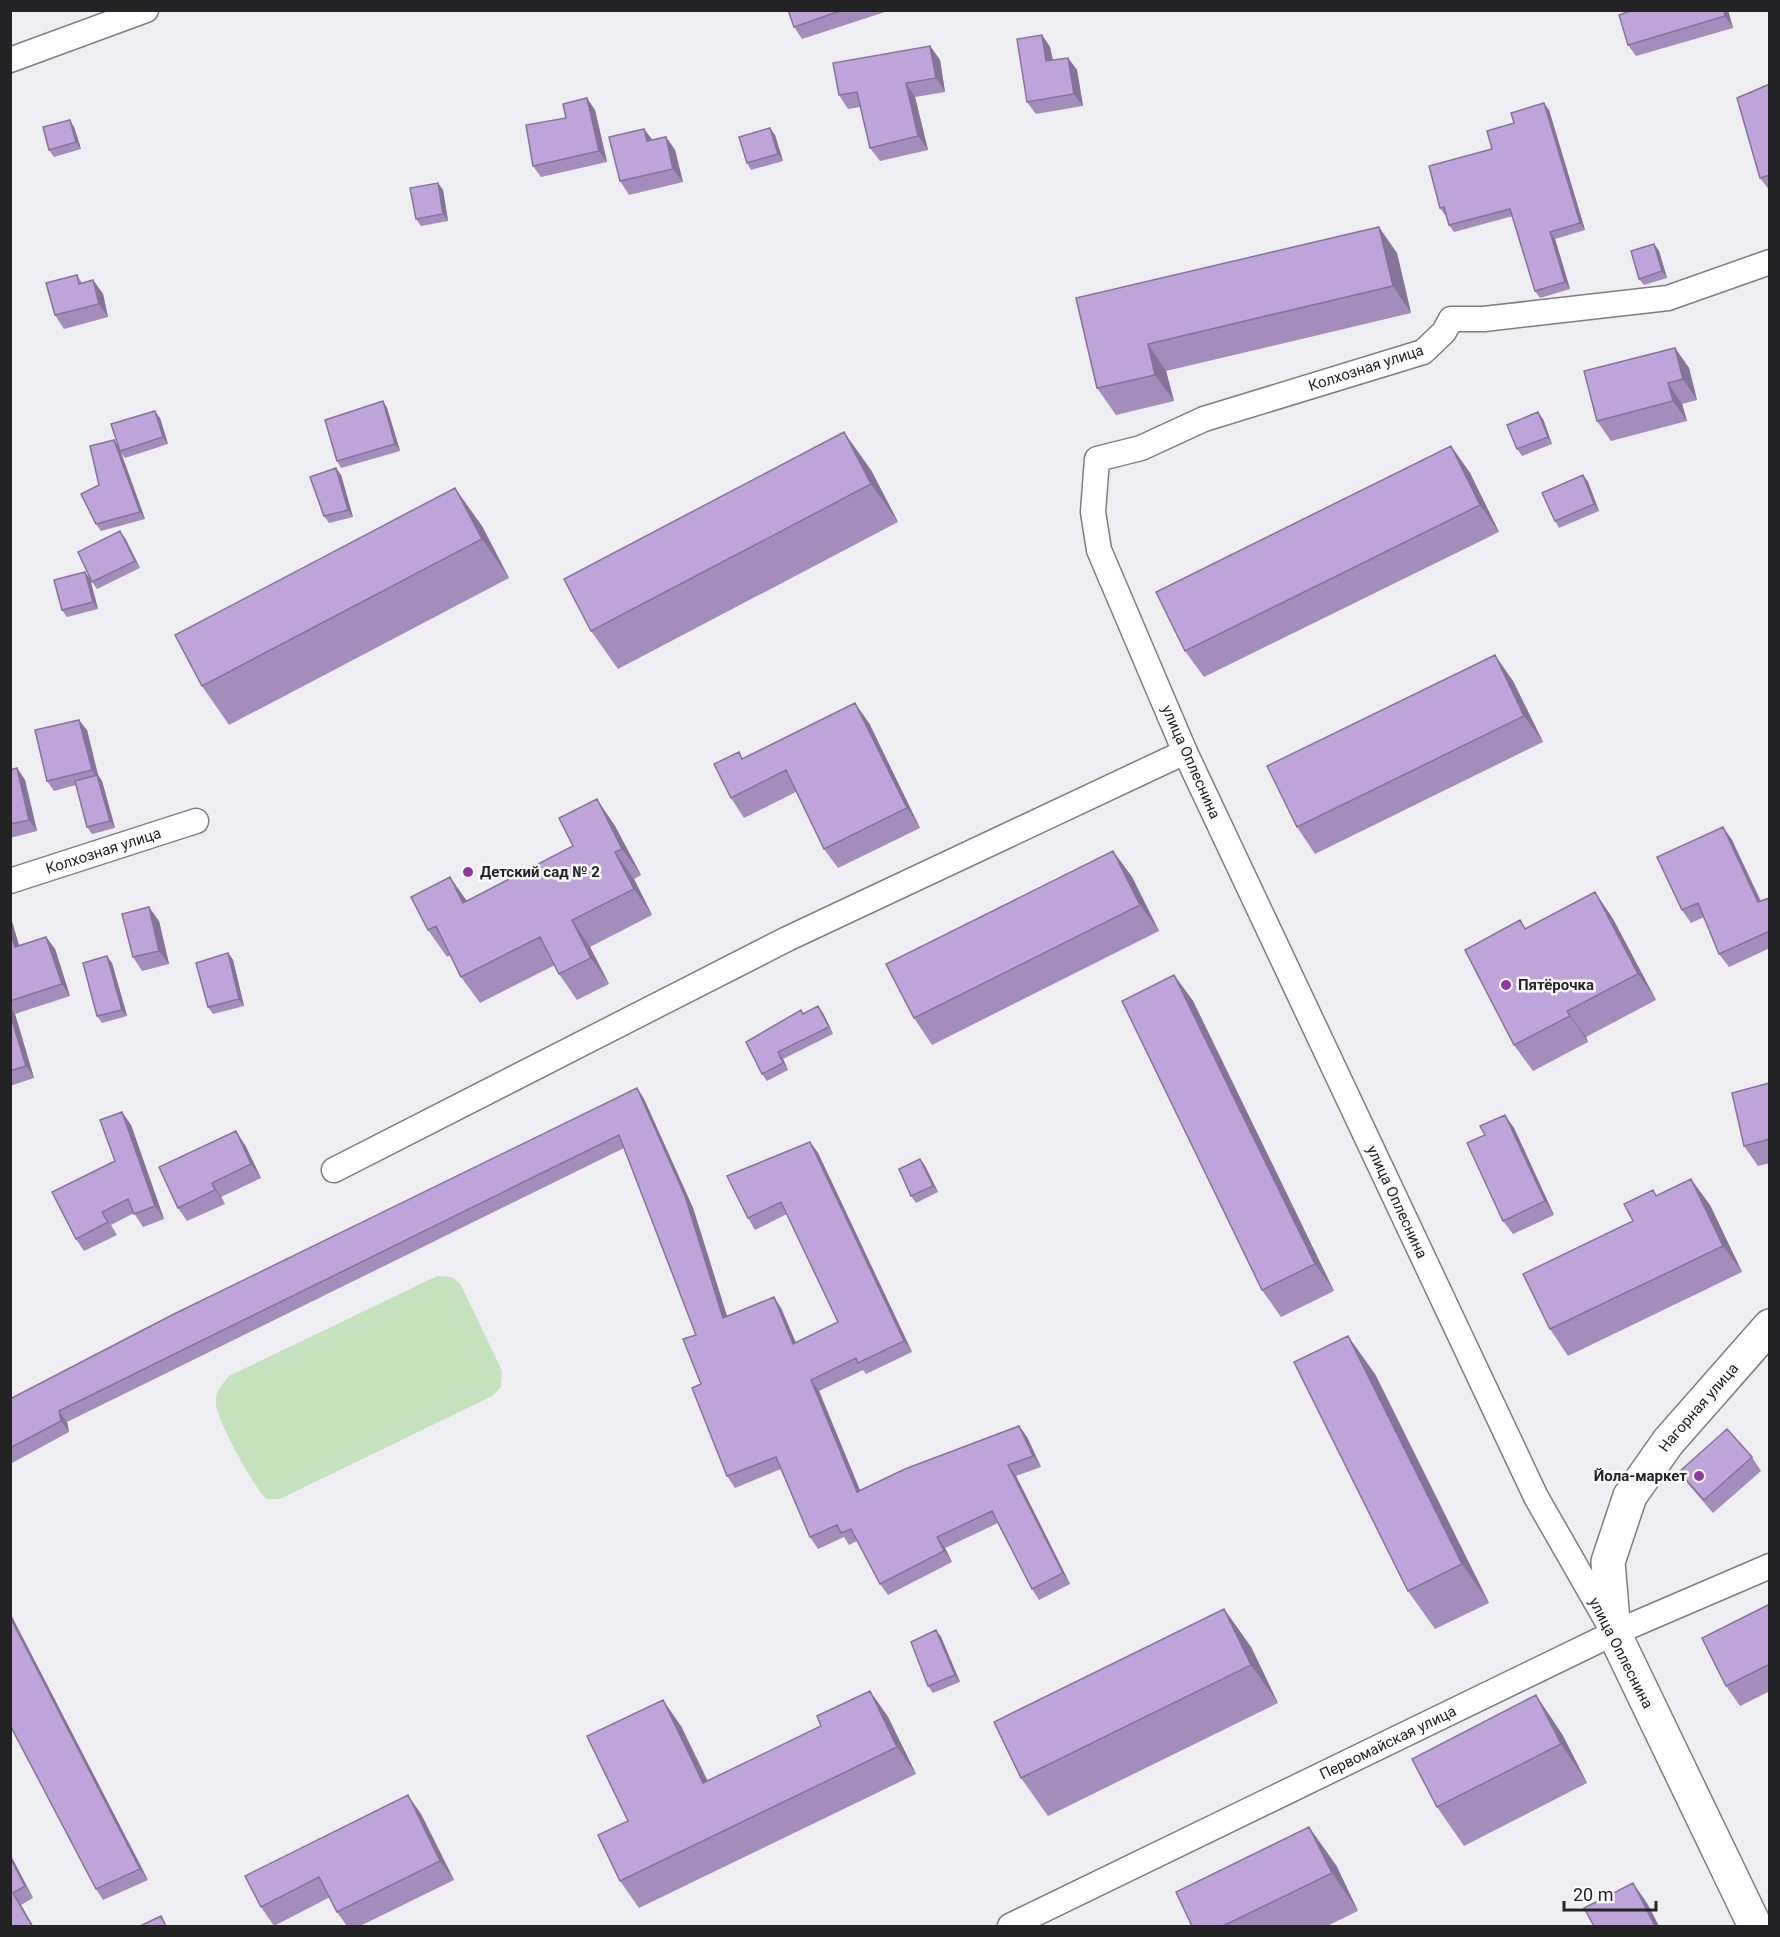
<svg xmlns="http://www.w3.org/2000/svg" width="1780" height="1937" font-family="Roboto,sans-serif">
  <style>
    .green { fill: #c4e3bd }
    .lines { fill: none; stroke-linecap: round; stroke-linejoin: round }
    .minor-casing { stroke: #7e7d81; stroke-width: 27 }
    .secondary-casing { stroke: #7e7d81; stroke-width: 36 }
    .minor { stroke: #fff; stroke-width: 24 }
    .secondary { stroke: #fff; stroke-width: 33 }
    .wall { fill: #a48dbb }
    .shaded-wall { fill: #867399 }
    .building { fill: #bfa4da; stroke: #867399; stroke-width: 1.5 }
    .poi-dot { fill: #9338a3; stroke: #fcfbfe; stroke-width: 2 }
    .labels { text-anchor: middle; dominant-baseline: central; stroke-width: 5; stroke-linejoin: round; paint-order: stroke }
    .street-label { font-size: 15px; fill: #232224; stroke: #fcfbfe }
    .poi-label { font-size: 15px; font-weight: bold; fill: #232224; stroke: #fcfbfe; text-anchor: start }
  </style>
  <rect width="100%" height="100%" fill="#eeedf1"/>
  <path class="green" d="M437,1276L452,1277L461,1285L502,1371L501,1387L492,1396L280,1499H266C254,1487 217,1420 216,1405C215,1392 221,1386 229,1376Z"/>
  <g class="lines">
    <defs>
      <g id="minor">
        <path d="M10,60L146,10"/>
        <path id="s1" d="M10,881L196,821"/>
        <path d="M334,1170L787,939L1185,752"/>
        <path d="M1611,1628L1536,1497L1185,752L1099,550L1093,512L1097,459L1141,448L1204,419L1423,352L1444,332L1451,319H1484L1668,298L1770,262"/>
        <path id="s2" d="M1010,1926L1614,1633L1770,1566"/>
      </g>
      <g id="secondary">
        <path id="s3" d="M1755,1926L1614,1633L1608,1562L1630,1496L1668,1442L1770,1326"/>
      </g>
    </defs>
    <use href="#minor" class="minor-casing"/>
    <use href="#secondary" class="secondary-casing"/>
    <use href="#minor" class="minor"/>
    <use href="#secondary" class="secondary"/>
  </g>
  <path class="wall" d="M788,10H885V12L802,39L794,27Z
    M1728,10L1733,28L1636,56L1628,45Z
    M1042,35L1050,47L1053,60L1068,58L1077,70L1083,106L1036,114L1027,102Z
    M930,46L940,60L945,92L915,97L928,150L880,161L870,148L860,107L848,109L839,95Z
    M1770,84V191L1760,178Z
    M595,110L607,162L541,177L533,166L566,118Z
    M1549,110L1585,230L1555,239L1570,289L1540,298L1535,291L1513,216L1454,232L1449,225L1446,215H1445L1440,208L1514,123Z
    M74,127L81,149L54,157L49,150Z
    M644,129L652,140L666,137L675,150L683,182L629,195L620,181Z
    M775,135L783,161L751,170L747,163Z
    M443,190L448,221L421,226L416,219Z
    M1654,244L1659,251L1667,278L1644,285L1639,279Z
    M1397,253L1411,313L1166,371L1174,401L1116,415L1097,388L1076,298Z
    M77,275L82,283L93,280L103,294L108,317L64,329L55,315Z
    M1675,348L1689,368L1697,400L1682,404L1687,421L1611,441L1597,421Z
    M383,401L387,408L400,451L341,468L337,461Z
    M160,418L168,444L125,458L121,453L145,519L101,531L96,524L99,485L118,446Z
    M1543,419L1552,444L1522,456L1517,449Z
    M1451,446L1470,473L1499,532L1204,677L1185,651Z
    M336,468L341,475L353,517L329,523L324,516Z
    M871,470L898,522L618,669L591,631Z
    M1583,475L1588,482L1599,511L1559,528L1555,521Z
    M482,526L509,578L229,725L202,686Z
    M125,538L140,568L97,589L92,582Z
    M85,572L90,579L98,609L67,617L62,610Z
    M1513,681L1543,742L1315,854L1297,827Z
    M869,723L920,828L838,868L824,849L796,792L744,818L731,798L743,758Z
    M87,730L98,775L102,781L115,828L92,834L87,827L76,785L54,791L47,781Z
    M17,768L25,780L37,831L10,838V770Z
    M615,826L641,875L634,879L652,915L590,947L609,984L577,1000L559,974L555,965L480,1003L461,977L450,955L447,957L428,930L467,901Z
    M1723,827L1732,840L1761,901L1770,898V948L1729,967L1719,954L1704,917L1691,923L1682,910Z
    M1113,851L1132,877L1159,931L932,1045L914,1018Z
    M1595,892L1613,919L1656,1000L1586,1037L1588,1042L1533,1071L1514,1045L1526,929Z
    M10,919L19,946L46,937L55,949L70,996L15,1014L34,1078L10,1086Z
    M159,921L169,964L142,971L133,957Z
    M228,953L233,960L244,1006L213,1014L208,1007Z
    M112,963L127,1016L102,1023L97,1016Z
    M1174,975L1193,1001L1334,1291L1281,1317L1262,1290Z
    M823,1013L833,1034L783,1059L788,1070L767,1081L762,1074L804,1014Z
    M1770,1082V1163L1758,1166L1744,1146Z
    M637,1088L644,1099L693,1208L727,1316L781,1308L796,1343L838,1322L787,1214L755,1230L748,1218L810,1142L818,1153L912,1352L866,1374L863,1370L819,1391L860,1490L1019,1426L1027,1437L1041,1467L1016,1476L1070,1584L1039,1600L1032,1589L998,1523L945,1548L952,1562L888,1595L880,1584L857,1541L849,1545L844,1537L818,1549L810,1537L781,1469L735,1488L727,1476L701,1384L696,1335L624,1148L67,1422L69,1432L10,1464V1399Z
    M122,1112L131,1125L164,1219L143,1227L134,1213L111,1225L117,1235L84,1251L76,1239L115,1161Z
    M1514,1128L1554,1215L1513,1234L1503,1221L1485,1135Z
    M245,1145L261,1178L221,1197L225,1204L187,1221L178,1208Z
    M920,1159L925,1166L938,1192L916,1203L911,1196Z
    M1657,1195L1710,1205L1742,1272L1568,1356L1550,1329L1633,1221Z
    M1375,1374L1489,1603L1435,1629L1408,1591Z
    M1752,1457L1761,1471L1713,1513L1689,1485L1679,1472Z
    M1770,1604V1691L1740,1706L1726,1686Z
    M1224,1609L1251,1647L1278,1703L1048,1816L1021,1778Z
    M10,1613L148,1880L103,1900L96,1889L10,1725Z
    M936,1630L941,1637L960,1682L933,1693L928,1686Z
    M870,1691L888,1717L916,1774L639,1908L620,1881L628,1821L681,1726L708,1781L821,1726Z
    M1562,1734L1587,1783L1464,1846L1437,1807Z
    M421,1814L454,1880L360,1926H347L337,1912L330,1897L274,1926L261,1907Z
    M10,1854L33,1898L21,1905L33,1926H10Z
    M1336,1865L1358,1911L1327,1926H1192Z"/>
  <path class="shaded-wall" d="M1724,10H1728L1733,28L1725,16Z
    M1042,35L1050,47L1055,74L1046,61Z
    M930,46L940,60L945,92L936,78Z
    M1068,58L1077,70L1083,106L1074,94Z
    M906,83L915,97L928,150L918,136Z
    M587,98L595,110L607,162L599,151Z
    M1544,103L1549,110L1585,230L1580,223Z
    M70,120L74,127L81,149L76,142Z
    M770,128L775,135L783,161L778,154Z
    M644,129L654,142L647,141Z
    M666,137L675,150L683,182L673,169Z
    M438,183L443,190L448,221L443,214Z
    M1379,227L1397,253L1411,313L1393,286Z
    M1550,232L1555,239L1570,289L1565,282Z
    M1654,244L1659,251L1667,278L1662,271Z
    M93,280L103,294L108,317L99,304Z
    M1148,344L1166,371L1174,401L1155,375Z
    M1675,348L1689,368L1697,400L1683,379Z
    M1668,383L1682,404L1687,421L1673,401Z
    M383,401L387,408L400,451L395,444Z
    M155,411L160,418L168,444L163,437Z
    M1538,412L1543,419L1552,444L1548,437Z
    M844,432L871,470L898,522L871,484Z
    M114,440L119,447L145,519L140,512Z
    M1451,446L1470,473L1499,532L1480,505Z
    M336,468L341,475L353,517L348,510Z
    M1583,475L1588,482L1599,511L1594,504Z
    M455,488L482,526L509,578L482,539Z
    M120,531L125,538L140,568L135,561Z
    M85,572L90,579L98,609L93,602Z
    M1495,655L1513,681L1543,742L1524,716Z
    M855,703L869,723L920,828L907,808Z
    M79,720L87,730L98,775L102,781L115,828L110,821L98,779L92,770Z
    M17,768L25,780L37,831L29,820Z
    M597,799L615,826L641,875L622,849Z
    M1723,827L1732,840L1767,916L1758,902Z
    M1113,851L1132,877L1159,931L1140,905Z
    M615,852L634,879L652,915L634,889Z
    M450,877L469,904L463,903Z
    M1595,892L1613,919L1656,1000L1638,974Z
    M149,907L159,921L169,964L159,951Z
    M10,919L12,921L23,959L15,947L10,932Z
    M572,920L590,947L609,984L591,958Z
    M46,937L55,949L70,996L62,984Z
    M228,953L233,960L244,1006L239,999Z
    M107,956L112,963L127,1016L122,1010Z
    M1174,975L1193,1001L1334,1291L1315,1264Z
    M818,1006L823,1013L833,1034L829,1027Z
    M10,1007L15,1014L34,1078L26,1066L10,1014Z
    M1567,1011L1586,1037L1588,1042L1570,1016Z
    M778,1052L783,1059L788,1070L783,1063Z
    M637,1088L644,1099L693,1208L731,1329L723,1318Z
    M122,1112L131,1125L164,1219L155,1206Z
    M1505,1115L1514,1128L1554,1215L1545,1201Z
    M236,1131L245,1145L261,1178L251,1164Z
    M810,1142L818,1153L912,1352L904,1341Z
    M920,1159L925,1166L938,1192L933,1186Z
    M1691,1179L1710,1205L1742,1272L1723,1246Z
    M212,1183L221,1197L225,1204L215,1190Z
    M774,1297L781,1308L801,1355L793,1344Z
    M1348,1336L1375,1374L1489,1603L1462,1564Z
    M811,1380L819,1391L865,1503L857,1492Z
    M59,1411L67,1422L69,1432L61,1421Z
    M1019,1426L1027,1437L1041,1467L1033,1456Z
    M1008,1465L1016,1476L1070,1584L1063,1573Z
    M937,1537L945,1548L952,1562L944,1551Z
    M1224,1609L1251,1647L1278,1703L1251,1665Z
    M10,1613L148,1880L140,1869L10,1617Z
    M936,1630L941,1637L960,1682L955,1675Z
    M870,1691L888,1717L916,1774L897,1747Z
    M1536,1695L1562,1734L1587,1783L1561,1744Z
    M663,1700L681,1726L721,1810L703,1783Z
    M408,1795L421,1814L454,1880L440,1861Z
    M1309,1827L1336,1865L1358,1911L1332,1873Z
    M10,1854L33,1898L25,1886L10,1858Z
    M1633,1883L1647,1903L1659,1926H1655Z
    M13,1893L21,1905L33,1926H32Z"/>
  <path class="building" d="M788,10H843L794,27Z
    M1633,10H1724L1725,16L1628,45L1619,15Z
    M1042,35L1046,61L1068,58L1074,94L1027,102L1017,39Z
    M930,46L936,78L906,83L918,136L870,148L857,92L839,95L833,63Z
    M1770,84V175L1760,178L1737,98Z
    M587,98L599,151L533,166L526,125L566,118L563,104Z
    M1544,103L1580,223L1550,232L1565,282L1535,291L1510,209L1449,225L1444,207L1440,208L1429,166L1492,149L1487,131L1514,123L1511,113Z
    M70,120L76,142L49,150L43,127Z
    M770,128L778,154L747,163L739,137Z
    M644,129L647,141L666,137L673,169L620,181L609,137Z
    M438,183L443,214L416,219L410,188Z
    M1379,227L1393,286L1148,344L1155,375L1097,388L1076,298Z
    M1654,244L1662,271L1639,279L1631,251Z
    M77,275L79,284L93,280L99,304L55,315L46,283Z
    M1675,348L1683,379L1668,383L1673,401L1597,421L1584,371Z
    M383,401L395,444L337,461L325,420Z
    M155,411L163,437L120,451L111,424Z
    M1538,412L1548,437L1517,449L1507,425Z
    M844,432L871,484L591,631L564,579Z
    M114,440L140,512L96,524L81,494L99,485L90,446Z
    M1451,446L1480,505L1185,651L1156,592Z
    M336,468L348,510L324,516L310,477Z
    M1583,475L1594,504L1555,521L1542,493Z
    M455,488L482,539L202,686L175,635Z
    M120,531L135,561L92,582L78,552Z
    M85,572L93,602L62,610L54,580Z
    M1495,655L1524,716L1297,827L1267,766Z
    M855,703L907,808L824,849L786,770L731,798L714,764L739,752L742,759Z
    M79,720L92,770L47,781L35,730Z
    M17,768L29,820L10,824V770Z
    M97,775L110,821L87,827L75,781Z
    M597,799L622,849L615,852L634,889L572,920L591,958L559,974L540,937L461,977L436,926L428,930L411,897L450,877L463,903L573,846L559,818Z
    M1723,827L1758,902L1769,898L1770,931L1719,954L1698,903L1682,910L1657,857Z
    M1113,851L1140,905L914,1018L886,964Z
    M1595,892L1638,974L1567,1011L1570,1016L1514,1045L1465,950L1520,920L1525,929Z
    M149,907L159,951L133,957L122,914Z
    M10,932L15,947L46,937L62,984L10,1001Z
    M228,953L239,999L208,1007L196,963Z
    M107,956L122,1010L97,1016L83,963Z
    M1174,975L1315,1264L1262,1290L1122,1001Z
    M818,1006L829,1027L778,1052L783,1063L762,1074L746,1042L801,1010L803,1014Z
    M10,1014L26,1066L10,1071Z
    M1770,1082V1139L1744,1146L1732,1093L1769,1083Z
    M637,1088L685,1196L723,1318L774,1297L793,1344L838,1322L781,1202L748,1218L727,1176L810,1142L904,1341L858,1363L856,1358L811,1380L857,1492L905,1469L1019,1426L1033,1456L1008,1465L1063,1573L1032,1589L992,1511L937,1537L944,1551L880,1584L851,1529L841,1533L837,1525L810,1537L776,1457L727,1476L692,1388L701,1384L683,1339L696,1335L619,1135L59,1411L61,1421L10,1448V1399L172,1315Z
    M122,1112L155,1206L134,1214L128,1199L102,1212L108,1222L76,1239L52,1192L115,1161L100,1120Z
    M1505,1115L1545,1201L1503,1221L1467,1143L1485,1135L1480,1126Z
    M236,1131L251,1164L212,1183L215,1190L178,1208L159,1167Z
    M920,1159L933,1186L911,1196L899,1169Z
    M1691,1179L1723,1246L1550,1329L1523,1274L1633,1221L1624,1204L1653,1190L1656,1196Z
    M1348,1336L1462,1564L1408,1591L1294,1362Z
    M1727,1429L1752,1457L1704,1500L1679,1472Z
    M1770,1604V1664L1726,1686L1702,1638Z
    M1224,1609L1251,1665L1021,1778L994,1722Z
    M10,1617L140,1869L96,1889L10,1725Z
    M936,1630L955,1675L928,1686L911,1642Z
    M870,1691L897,1747L620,1881L598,1835L628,1821L587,1736L663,1700L703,1783L821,1726L817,1716Z
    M1536,1695L1561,1744L1437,1807L1412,1759Z
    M408,1795L440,1861L337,1912L319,1877L261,1907L245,1876Z
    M1309,1827L1332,1873L1223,1926H1192L1176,1892Z
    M10,1858L25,1886L13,1893L32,1926H10Z
    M1633,1883L1655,1926H1594L1584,1908Z
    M161,1916L166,1926H140Z"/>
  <g class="poi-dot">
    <circle cx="468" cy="872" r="6"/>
    <circle cx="1506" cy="985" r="6"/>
    <circle cx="1699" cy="1476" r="6"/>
  </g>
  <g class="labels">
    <g class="street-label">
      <text transform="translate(1366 368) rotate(-18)">Колхозная улица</text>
      <text transform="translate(1191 762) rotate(66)">улица Оплеснина</text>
      <text stroke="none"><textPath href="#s1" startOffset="98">Колхозная улица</textPath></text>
      <text transform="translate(1397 1202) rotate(65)">улица Оплеснина</text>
      <text stroke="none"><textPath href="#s3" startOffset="578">Нагорная улица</textPath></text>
      <text transform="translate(1621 1653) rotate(63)">улица Оплеснина</text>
      <text stroke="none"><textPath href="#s2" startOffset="420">Первомайская улица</textPath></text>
    </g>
    <g class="poi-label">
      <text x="480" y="872">Детский сад № 2</text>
      <text x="1518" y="985">Пятёрочка</text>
      <text x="1687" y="1476" text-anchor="end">Йола-маркет</text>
    </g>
  </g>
  <rect width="1780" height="1937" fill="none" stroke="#232224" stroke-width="24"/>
  <path d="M1564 1901v9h92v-9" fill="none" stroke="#232224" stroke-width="3"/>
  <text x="1573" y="1901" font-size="18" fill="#232224" stroke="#fcfbfe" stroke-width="4.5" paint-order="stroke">20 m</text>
</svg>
